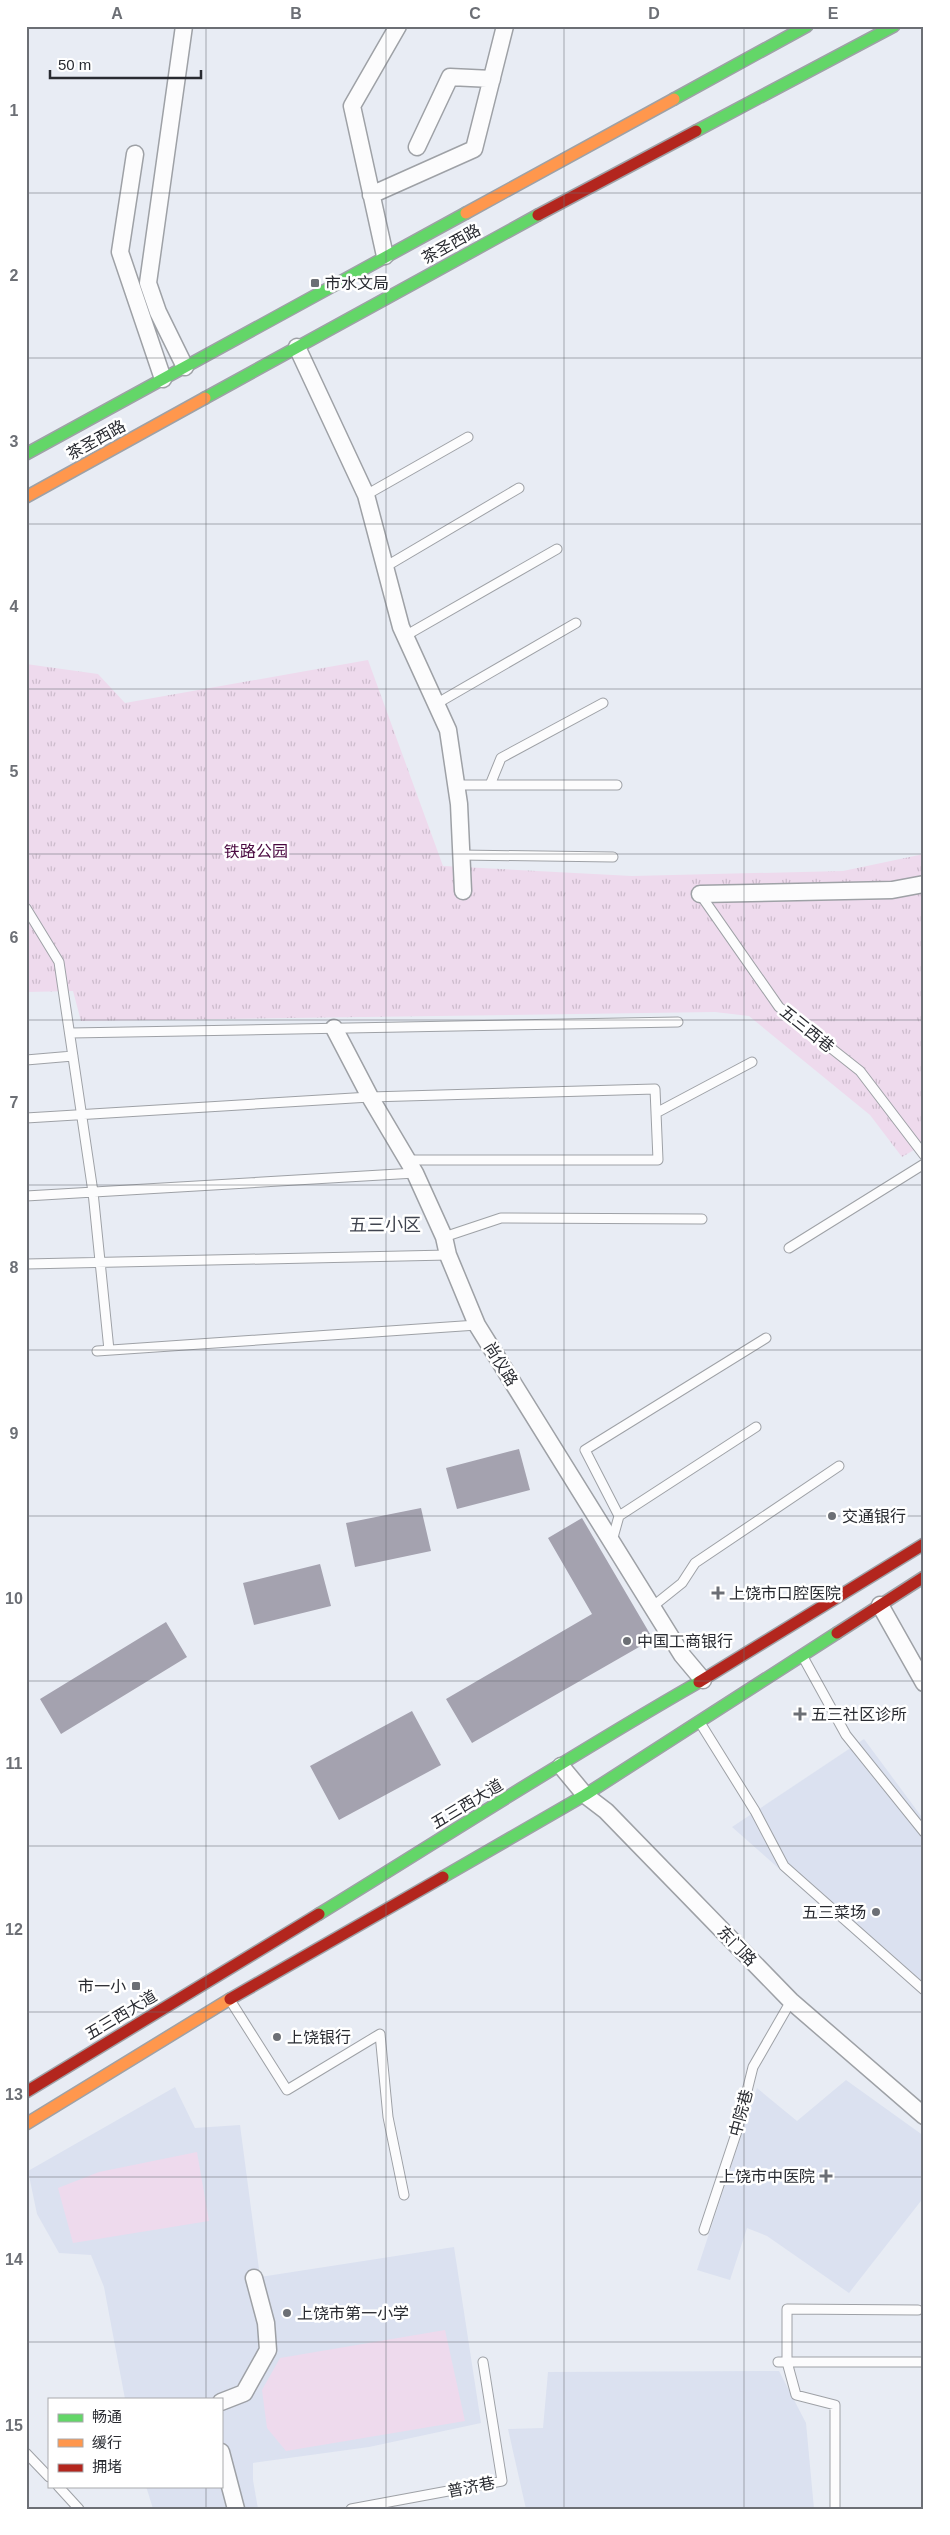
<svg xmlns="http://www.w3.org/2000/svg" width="950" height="2535" font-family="Arial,'Noto Sans SC',sans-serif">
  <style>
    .built { fill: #dbe1f0 }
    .grass { fill: url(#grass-tufts) }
    .garden { fill: #eedaed }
    .building { fill: #a4a2af }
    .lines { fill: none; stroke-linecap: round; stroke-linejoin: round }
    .lane-casing { stroke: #9ea1a6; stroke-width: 11 }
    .street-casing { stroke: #9ea1a6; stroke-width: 19 }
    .fast-casing { stroke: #9ea1a6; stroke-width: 14 }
    .slow-casing { stroke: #9ea1a6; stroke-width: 14 }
    .jam-casing { stroke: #9ea1a6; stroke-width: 14 }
    .lane { stroke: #fcfcfd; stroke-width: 9 }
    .street { stroke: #fcfcfd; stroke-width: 16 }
    .fast { stroke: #63d668; stroke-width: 11 }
    .slow { stroke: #ff974d; stroke-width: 11 }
    .jam { stroke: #b3261e; stroke-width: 11 }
    .grid { fill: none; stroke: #6c6f75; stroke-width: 1; stroke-opacity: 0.55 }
    .poi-dot { fill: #6c6f75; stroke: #fff; stroke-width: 2 }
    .labels { text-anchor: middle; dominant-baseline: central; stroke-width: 5; stroke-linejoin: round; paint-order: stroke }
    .street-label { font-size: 16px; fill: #292b31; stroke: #fff }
    .poi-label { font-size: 16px; fill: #292b31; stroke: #fff; text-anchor: start }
    .park-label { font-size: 16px; fill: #49083f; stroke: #fff }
    .neighbourhood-label { font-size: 18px; fill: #40444f; stroke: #fff }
    .neatline { fill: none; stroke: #6c6f75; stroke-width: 2 }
    .grid-label { font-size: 16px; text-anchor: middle; font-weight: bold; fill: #6c6f75 }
  </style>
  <defs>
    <pattern id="grass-tufts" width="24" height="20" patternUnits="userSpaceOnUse" patternTransform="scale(1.25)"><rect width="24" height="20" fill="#eedaed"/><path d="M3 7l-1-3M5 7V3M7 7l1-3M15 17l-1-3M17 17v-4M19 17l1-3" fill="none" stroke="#cbc"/></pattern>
  </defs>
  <rect width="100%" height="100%" fill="#e8ecf4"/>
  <path class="built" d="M864,1739L924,1820V1997L732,1827Z
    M846,2080L924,2136V2197L849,2293L767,2236L747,2228L730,2280L697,2270L757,2088L797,2121Z
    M175,2087L195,2128L240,2125L260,2277L454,2247L481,2423L369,2447L253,2463V2480L258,2509H153L146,2486H221V2399H125L104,2287L91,2255L59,2253L37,2214L28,2171Z
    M779,2371L806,2423L814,2509H526L508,2429L543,2428L548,2372Z"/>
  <path class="grass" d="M368,660L443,866L632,876L843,871L924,854V1144L902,1157L870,1115L749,1016L715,1012L81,1021L73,991L26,992V664L98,674L125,703Z"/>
  <path class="garden" d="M197,2152L209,2221L73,2243L58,2188L99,2172Z
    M445,2330L465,2421L286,2451L267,2428L262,2390L280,2358Z"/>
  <path class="building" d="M519,1449L530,1490L457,1509L446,1468Z
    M421,1508L431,1551L355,1567L346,1523Z
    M582,1518L653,1639L472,1743L446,1699L592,1614L548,1538Z
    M320,1564L331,1606L254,1625L243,1583Z
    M166,1622L187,1657L61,1734L40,1699Z
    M412,1711L441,1765L339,1820L310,1766Z"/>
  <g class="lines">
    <defs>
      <path id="lane" d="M366,495L468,437
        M385,567L519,488
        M405,636L557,549
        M436,704L576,623
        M456,785H617
        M490,785L501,758L603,703
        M461,855L613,857
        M700,894L779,1007L860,1071L924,1155
        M26,908L59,962L93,1192L109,1350
        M71,1033L678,1022
        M26,1060L73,1056
        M656,1113L752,1062
        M26,1118L370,1097L655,1089L658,1160H408
        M26,1196L415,1173
        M444,1237L501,1218L702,1219
        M789,1248L924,1164
        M26,1264L448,1255
        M97,1351L477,1325
        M619,1516L756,1427
        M612,1541L619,1516L585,1450L766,1338
        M652,1607L682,1583L695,1563L839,1466
        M803,1657L846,1735L924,1832
        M699,1721L755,1811L784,1866L924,1990
        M230,2000L287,2090L380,2034L388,2117L404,2195
        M704,2230L737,2131L753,2067L791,2001
        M918,2310L787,2309V2362H924
        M778,2362H787L796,2395L835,2405V2509
        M26,2453L49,2477
        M58,2486L79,2509
        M351,2509L502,2481L483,2362"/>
      <path id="street" d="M184,26L148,283L158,312L185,367
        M417,147L450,77L492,79
        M135,154L120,252L163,379
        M371,195L474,149L505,26
        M385,256L352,106L398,26
        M297,347L366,495L401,627L448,730L459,804L463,891
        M700,894L892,890L924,884
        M334,1028L370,1097L415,1173L444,1237L448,1255L477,1325L682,1655L703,1680
        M880,1605L924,1683
        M561,1766L585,1795L606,1811L791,2001L924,2116
        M221,2402L244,2393L268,2350L266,2323L254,2278
        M221,2452L236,2509"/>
      <path id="fast" d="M674,99L807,26
        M696,131L894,26
        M205,398L538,215
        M26,454L466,213
        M443,1877L585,1795L837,1633
        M319,1914C446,1836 571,1755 699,1682"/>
      <path id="slow" d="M466,213L674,99
        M26,497L205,398
        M26,2124L230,1999"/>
      <path id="jam" d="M538,215L696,131
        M837,1633L924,1577
        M699,1682L924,1544
        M230,1999L443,1877
        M26,2092L319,1914"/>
    </defs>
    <use href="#lane" class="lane-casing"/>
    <use href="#street" class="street-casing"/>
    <use href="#fast" class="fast-casing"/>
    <use href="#slow" class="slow-casing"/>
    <use href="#jam" class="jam-casing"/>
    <use href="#lane" class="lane"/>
    <use href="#street" class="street"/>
    <use href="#fast" class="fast"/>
    <use href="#slow" class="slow"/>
    <use href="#jam" class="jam"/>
  </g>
  <path class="grid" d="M206,26V2399M386,26V2509M564,26V2509M744,26V2509M26,193H924M26,358H924M26,524H924M26,689H924M26,854H924M26,1020H924M26,1185H924M26,1350H924M26,1516H924M26,1681H924M26,1846H924M26,2012H924M26,2177H924M26,2342H924M206,2486V2509"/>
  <g class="poi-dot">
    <rect x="310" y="278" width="10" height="10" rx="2.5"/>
    <circle cx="832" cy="1516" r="5"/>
    <path d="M715.5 1585.5h5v5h5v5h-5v5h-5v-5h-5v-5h5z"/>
    <circle cx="627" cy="1641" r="5"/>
    <path d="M797.5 1706.5h5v5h5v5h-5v5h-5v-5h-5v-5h5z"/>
    <circle cx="876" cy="1912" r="5"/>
    <rect x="131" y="1981" width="10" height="10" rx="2.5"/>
    <circle cx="277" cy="2037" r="5"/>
    <path d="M823.5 2168.5h5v5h5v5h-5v5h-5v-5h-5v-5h5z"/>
    <circle cx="287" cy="2313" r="5"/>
  </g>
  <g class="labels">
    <g class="street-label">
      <text transform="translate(451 244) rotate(-29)">茶圣西路</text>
      <text transform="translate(96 440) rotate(-29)">茶圣西路</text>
      <text transform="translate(807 1029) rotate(39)">五三西巷</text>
      <text transform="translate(501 1364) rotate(58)">尚仪路</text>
      <text transform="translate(467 1804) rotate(-31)">五三西大道</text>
      <text transform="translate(737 1946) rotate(46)">东门路</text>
      <text transform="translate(121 2015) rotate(-31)">五三西大道</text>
      <text transform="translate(741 2113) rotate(-75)">中院巷</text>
      <text transform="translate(471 2487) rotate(-11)">普济巷</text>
    </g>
    <g class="poi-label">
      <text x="325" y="283">市水文局</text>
      <text x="842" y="1516">交通银行</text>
      <text x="729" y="1593">上饶市口腔医院</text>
      <text x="637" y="1641">中国工商银行</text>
      <text x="811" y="1714">五三社区诊所</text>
      <text x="866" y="1912" text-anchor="end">五三菜场</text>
      <text x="126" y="1986" text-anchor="end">市一小</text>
      <text x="287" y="2037">上饶银行</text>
      <text x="815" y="2176" text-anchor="end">上饶市中医院</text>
      <text x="297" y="2313">上饶市第一小学</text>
    </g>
    <g class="park-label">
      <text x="256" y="851">铁路公园</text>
    </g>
    <g class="neighbourhood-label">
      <text x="385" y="1225">五三小区</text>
    </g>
  </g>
  <rect width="950" height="2535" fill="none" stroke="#ffffff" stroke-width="55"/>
  <rect x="48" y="2398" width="175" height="90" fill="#ffffff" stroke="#a9aaad"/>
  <rect x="58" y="2414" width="25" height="8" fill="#63d668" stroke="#a9aaad"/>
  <text x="92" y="2422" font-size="15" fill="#292b31">畅通</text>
  <rect x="58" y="2439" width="25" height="8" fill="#ff974d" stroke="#a9aaad"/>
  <text x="92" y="2448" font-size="15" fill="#292b31">缓行</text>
  <rect x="58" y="2464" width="25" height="8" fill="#b3261e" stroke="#a9aaad"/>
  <text x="92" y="2472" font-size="15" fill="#292b31">拥堵</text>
  <path d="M50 70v8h151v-8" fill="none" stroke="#292b31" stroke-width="2.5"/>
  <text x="58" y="70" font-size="15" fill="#292b31" stroke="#ffffff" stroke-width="4" paint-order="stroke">50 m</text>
  <rect x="28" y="28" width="894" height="2480" class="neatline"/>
  <g class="grid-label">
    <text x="117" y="19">A</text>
    <text x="296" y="19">B</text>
    <text x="475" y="19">C</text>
    <text x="654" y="19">D</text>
    <text x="833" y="19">E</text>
    <text x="14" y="116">1</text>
    <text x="14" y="281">2</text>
    <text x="14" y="447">3</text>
    <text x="14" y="612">4</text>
    <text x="14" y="777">5</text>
    <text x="14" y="943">6</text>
    <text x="14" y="1108">7</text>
    <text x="14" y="1273">8</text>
    <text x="14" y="1439">9</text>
    <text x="14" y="1604">10</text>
    <text x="14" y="1769">11</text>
    <text x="14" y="1935">12</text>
    <text x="14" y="2100">13</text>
    <text x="14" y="2265">14</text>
    <text x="14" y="2431">15</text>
  </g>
</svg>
